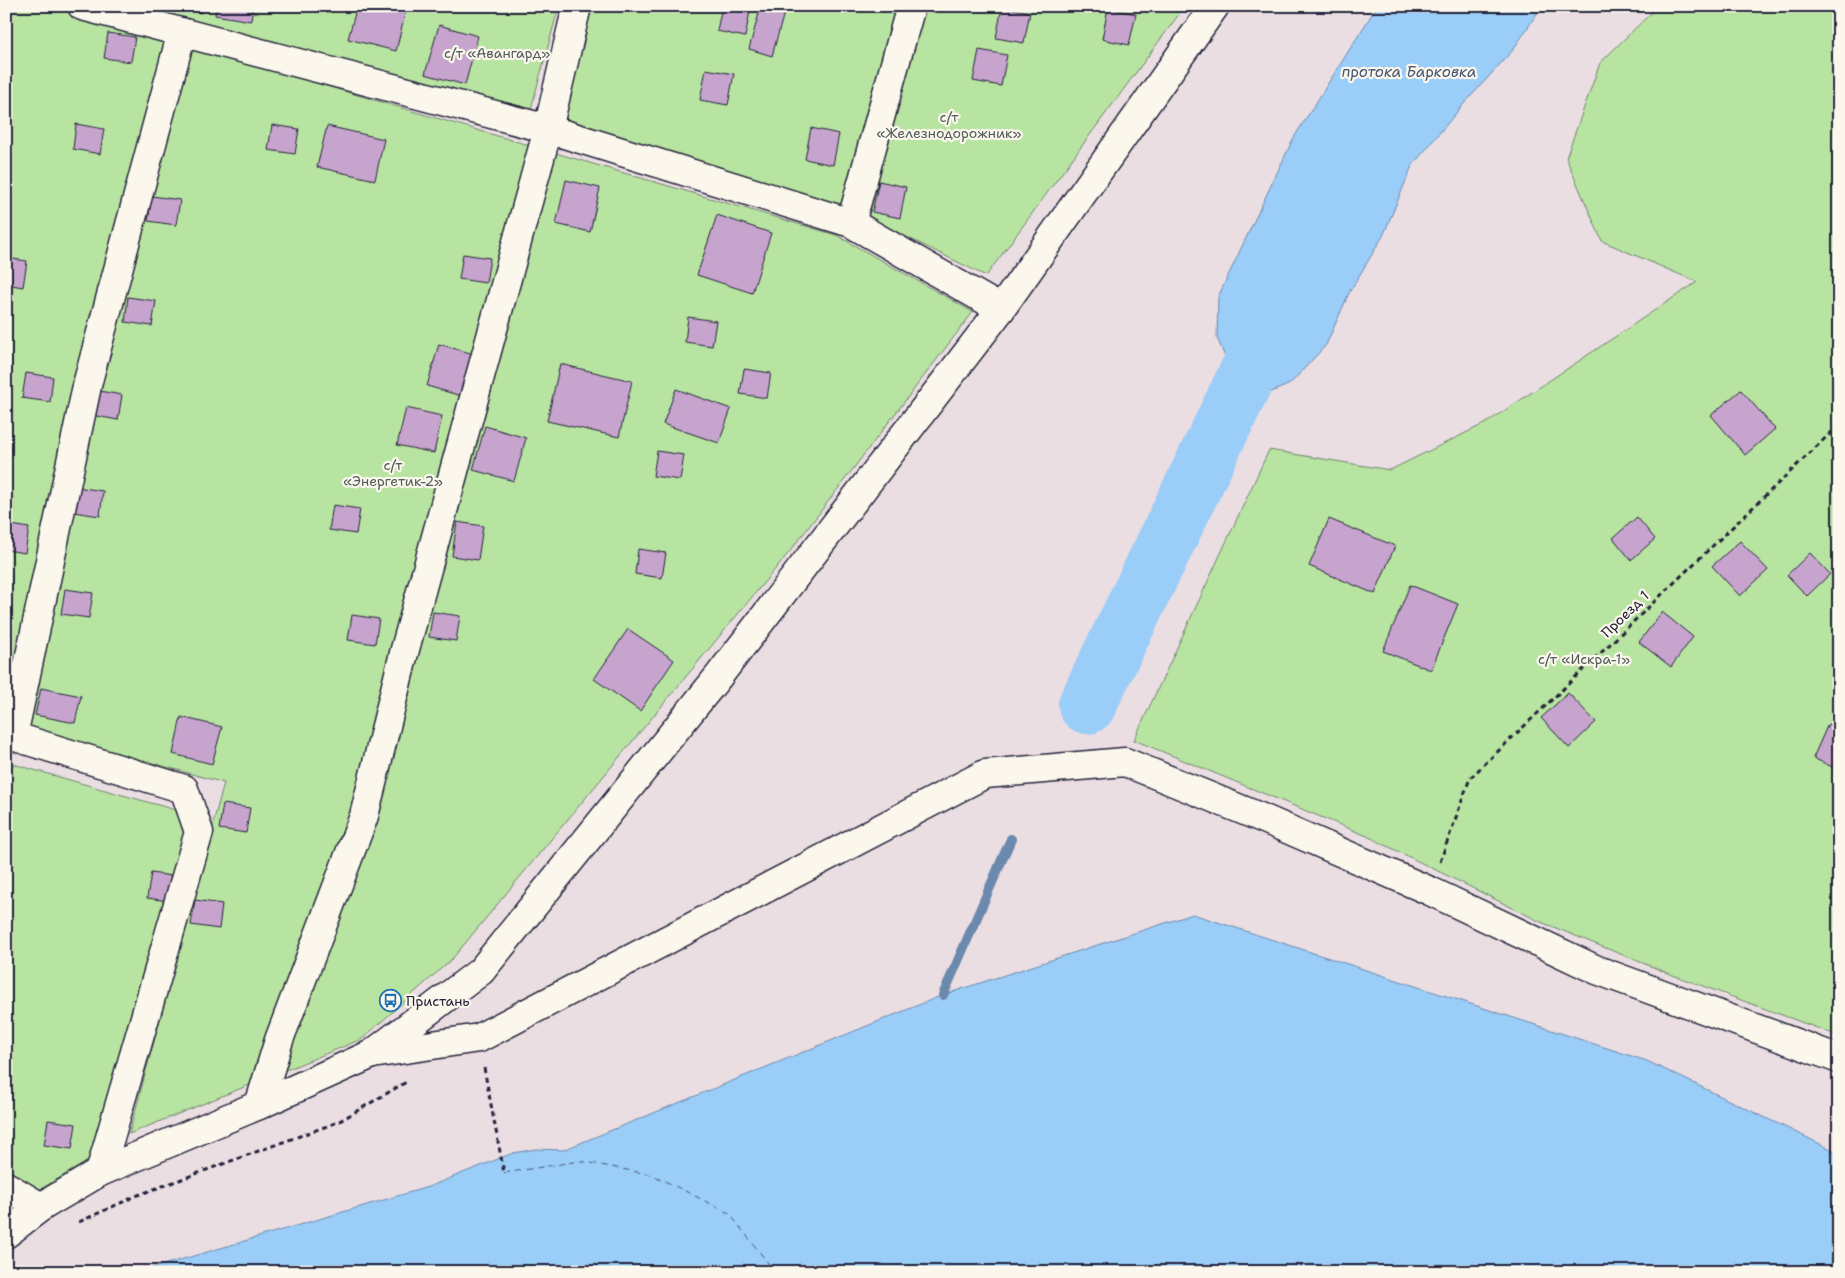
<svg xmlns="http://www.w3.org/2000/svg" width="1845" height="1278" font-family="'Shantell Sans',sans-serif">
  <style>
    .green { fill: #b8e4a1; stroke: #6d836e }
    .water { fill: #9acdf7; stroke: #6a89ac }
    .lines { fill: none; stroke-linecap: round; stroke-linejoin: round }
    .stream { stroke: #6a89ac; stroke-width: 10 }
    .river { stroke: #9acdf7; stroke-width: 58 }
    .ferry { stroke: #465573; stroke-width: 1; stroke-dasharray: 6 5; stroke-linecap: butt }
    .building { fill: #c7a4cd; stroke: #22223b }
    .minor-casing { stroke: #22223b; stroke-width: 31 }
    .major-casing { stroke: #22223b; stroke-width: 31 }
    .path { stroke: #22223b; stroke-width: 3; stroke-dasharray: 5 4; stroke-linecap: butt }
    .minor { stroke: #fbf7ec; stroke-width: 28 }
    .major { stroke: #fbf7ec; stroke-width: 28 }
    .labels { text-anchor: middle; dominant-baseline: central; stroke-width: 4.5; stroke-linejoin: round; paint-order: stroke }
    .park-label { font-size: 14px; fill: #4f5c5a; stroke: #fbf7ec }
    .street-label { font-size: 14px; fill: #22223b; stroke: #fbf7ec }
    .poi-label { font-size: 14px; fill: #22223b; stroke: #fbf7ec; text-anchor: start }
    .water-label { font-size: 15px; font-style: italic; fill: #465573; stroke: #fbf7ec }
  </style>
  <rect width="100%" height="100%" fill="#ebdee3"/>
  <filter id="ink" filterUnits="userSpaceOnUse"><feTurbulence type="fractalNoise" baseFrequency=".02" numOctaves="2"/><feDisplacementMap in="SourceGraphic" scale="10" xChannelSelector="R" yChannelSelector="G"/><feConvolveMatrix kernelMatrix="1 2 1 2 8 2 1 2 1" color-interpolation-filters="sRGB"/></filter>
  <g filter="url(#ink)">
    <path class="green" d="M14,6H53L836,235L973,312L791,550L452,959L362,1039L129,1134L224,783L6,722V36Z
      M134,6H559L531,109Z
      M589,6H1185L986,276L844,206L563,118Z
      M1658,6H1839V1036L1670,974L1541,922L1367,836L1134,740L1269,450L1390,470L1486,423L1697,282L1602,241L1566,158L1600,63Z
      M6,762L183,812L190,834L100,1154L37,1191L6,1214Z"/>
    <path class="water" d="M1377,6H1542L1513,50L1462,106L1412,166L1383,236L1350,291L1326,345L1290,384L1267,394L1228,364L1217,338L1218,297L1293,139Z
      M1193,914L1647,1061L1839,1153V1272H139L428,1187L513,1153L536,1149L563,1150L943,995Z"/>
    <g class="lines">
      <path class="stream" d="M943,995L1011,839"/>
      <path class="river" d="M1087,705L1263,342L1282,308"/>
      <path class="ferry" d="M504,1173L580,1161L653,1175L729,1213L775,1272"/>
    </g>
    <path class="building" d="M174,6H203L201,13Z
      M216,6H253L251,21L215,15Z
      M357,6H407L396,51L348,39Z
      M722,6H751L745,37L717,31Z
      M761,6L784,13L772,56L749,49Z
      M1002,7L1030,12L1024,43L996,38Z
      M1108,8L1136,14L1129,45L1102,39Z
      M439,25L478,36L465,85L425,74Z
      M108,33L135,37L131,62L104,58Z
      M979,50L1007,55L1001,86L973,81Z
      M706,69L734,74L728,105L700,100Z
      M76,124L104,129L100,154L73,149Z
      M272,125L299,129L295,154L268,150Z
      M327,126L384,139L375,180L317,167Z
      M811,128L839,134L833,165L805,159Z
      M566,180L600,188L590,232L556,224Z
      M879,181L906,187L900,218L872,212Z
      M152,196L180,200L176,225L148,221Z
      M717,215L771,233L752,293L697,275Z
      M463,254L490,258L486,283L459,279Z
      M6,258L27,261L23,287L6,284Z
      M128,297L156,301L152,326L125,322Z
      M688,317L716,321L712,346L685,342Z
      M439,344L477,355L465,397L427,386Z
      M560,364L632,381L619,437L547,421Z
      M744,369L771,373L767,398L740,394Z
      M26,373L53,377L50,402L22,398Z
      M676,389L731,409L719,443L663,424Z
      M94,390L122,395L118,420L91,415Z
      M1741,390L1775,429L1745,455L1711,415Z
      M406,408L442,416L434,453L397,445Z
      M485,426L526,438L514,481L473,470Z
      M657,451L684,455L680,480L653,476Z
      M77,487L103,491L100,516L73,512Z
      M333,505L360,509L356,534L329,530Z
      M1637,517L1655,539L1631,560L1613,538Z
      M1329,519L1395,546L1375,594L1309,566Z
      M457,522L483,526L478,560L452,556Z
      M6,524L29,528L25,553L6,550Z
      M1740,541L1768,570L1740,596L1712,566Z
      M638,549L666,553L662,578L635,574Z
      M1810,553L1830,574L1807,596L1787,575Z
      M1410,585L1458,604L1431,670L1383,651Z
      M65,589L93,593L89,618L61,614Z
      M433,612L460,616L456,641L429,637Z
      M1662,612L1693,637L1671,667L1639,642Z
      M352,615L379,619L375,644L348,640Z
      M628,629L674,660L640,711L594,679Z
      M41,688L81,696L75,723L35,715Z
      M1568,693L1596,722L1569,748L1541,718Z
      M181,717L222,727L212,764L173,754Z
      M1828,724L1839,729V770L1813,758Z
      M223,804L250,808L246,833L219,829Z
      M151,873L179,877L175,902L147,898Z
      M195,900L222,904L219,929L191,925Z
      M48,1120L76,1124L72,1149L44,1145Z"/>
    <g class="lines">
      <defs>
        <path id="minor" d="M82,6L548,129L851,223L1001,309
          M851,223L911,6
          M6,734L184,789L199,832L100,1172
          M13,736L88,381L182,32
          M372,1054L479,1038L985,774L1125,762L1262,818L1430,891L1597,970L1839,1059
          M259,1105L279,1040L364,816L404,653L548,129L577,6
          M6,1186L41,1207"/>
        <path id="major" d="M6,1234L41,1207L100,1172L259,1105L372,1054L481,971L718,677L1001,309L1215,6"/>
      </defs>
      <use href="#minor" class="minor-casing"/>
      <use href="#major" class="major-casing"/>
      <path class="path" d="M1440,862L1470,778L1839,425
        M484,1068L504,1173
        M79,1222L138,1195L338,1122L408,1081"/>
      <use href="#minor" class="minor"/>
      <use href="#major" class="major"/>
    </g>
  </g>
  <defs>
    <symbol id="bus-ring" viewBox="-11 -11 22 22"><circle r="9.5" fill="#fbf7ec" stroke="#1f6fb2" stroke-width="1.5"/><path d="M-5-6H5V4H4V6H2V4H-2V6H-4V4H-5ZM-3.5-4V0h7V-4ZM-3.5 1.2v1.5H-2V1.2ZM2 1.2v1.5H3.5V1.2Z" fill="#1f6fb2"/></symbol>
  </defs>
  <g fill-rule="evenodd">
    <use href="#bus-ring" x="378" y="988" width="25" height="25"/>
  </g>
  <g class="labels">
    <g class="park-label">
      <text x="497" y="53">с/т «Авангард»</text>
      <text x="949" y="117">с/т<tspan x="949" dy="16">«Железнодорожник»</tspan></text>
      <text x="393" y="465">с/т<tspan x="393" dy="16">«Энергетик-2»</tspan></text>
      <text x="1584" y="659">с/т «Искра-1»</text>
    </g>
    <g class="street-label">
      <text transform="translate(1625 614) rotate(-44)">Проезд 1</text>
    </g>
    <g class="poi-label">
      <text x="406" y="1001">Пристань</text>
    </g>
    <g class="water-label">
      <text x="1409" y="72">протока Барковка</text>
    </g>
  </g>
  <rect width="1845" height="1278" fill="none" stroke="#fbf7ec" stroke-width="25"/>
  <rect x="12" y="12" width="1820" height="1253" fill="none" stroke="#22223b" stroke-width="2" filter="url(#ink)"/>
</svg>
